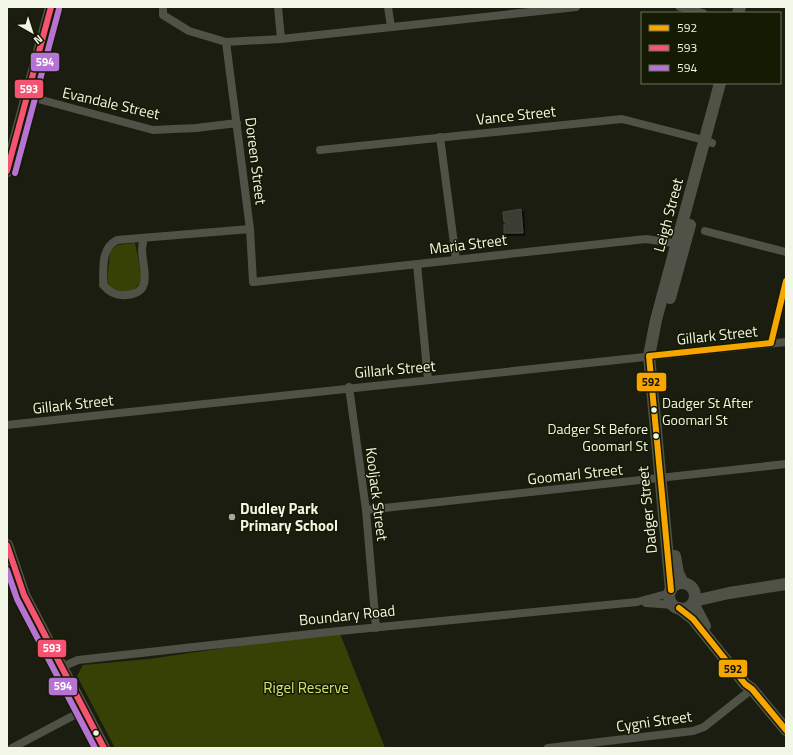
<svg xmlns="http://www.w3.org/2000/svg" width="793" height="755" font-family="'Titillium Web',sans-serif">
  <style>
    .green { fill: #384105 }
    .building { fill: #3a3d30; stroke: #474a3f; filter: url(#shadow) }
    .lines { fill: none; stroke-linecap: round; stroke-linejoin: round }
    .street { stroke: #505247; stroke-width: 8 }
    .secondary { stroke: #505247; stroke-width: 12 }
    .bus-1-casing { stroke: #151a02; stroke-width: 9 }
    .bus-2-casing { stroke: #151a02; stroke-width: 9 }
    .bus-3-casing { stroke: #151a02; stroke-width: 9 }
    .bus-1 { stroke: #f7a600; stroke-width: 6 }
    .bus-2 { stroke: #f65372; stroke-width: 6 }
    .bus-3 { stroke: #b673d3; stroke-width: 6 }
    .bus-dot { fill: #f1f6e6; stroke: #151a02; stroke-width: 1.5 }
    .poi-dot { fill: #a6aa9b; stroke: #151a02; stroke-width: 1.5 }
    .labels { text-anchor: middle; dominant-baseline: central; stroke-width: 3; stroke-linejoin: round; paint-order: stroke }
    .bus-label { font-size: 14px; fill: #f1f6e6; stroke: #151a02; text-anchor: start }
    .street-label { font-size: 15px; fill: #f1f6e6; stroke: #151a02 }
    .poi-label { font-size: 15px; font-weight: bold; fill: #f1f6e6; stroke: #151a02; text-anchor: start }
    .park-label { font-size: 15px; fill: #cee570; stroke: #151a02 }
    .line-badge { stroke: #151a02; stroke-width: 1.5 }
    .badge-label { font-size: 11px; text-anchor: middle; font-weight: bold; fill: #fff }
    .pale-badge-label { font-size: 11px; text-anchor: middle; font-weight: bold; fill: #111 }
  </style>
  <defs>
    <filter id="shadow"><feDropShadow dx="2.5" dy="2.5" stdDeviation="0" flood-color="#0009"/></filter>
  </defs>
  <rect width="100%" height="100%" fill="#1a1d0f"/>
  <path class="green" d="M135,243L141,272V282L132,291L116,292L107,284L110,251L117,245Z
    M339,631L385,748H115L77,676L83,665L149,659Z"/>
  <path class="building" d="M521,209L523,233H504V224H507V222H504L503,212Z"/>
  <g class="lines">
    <path class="street" d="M163,7V15L189,31L226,42L281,39L576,7
      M278,7L281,39
      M388,7L391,27
      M680,7L703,13
      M226,42L250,229L253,282L646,239L680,244
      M27,96L153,130L196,128L237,123
      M440,137L456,259
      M320,150L622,119L704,140L712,143
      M705,231L786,252
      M144,238C143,242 142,247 142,251C143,269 154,294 125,295C116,296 109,292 103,285C104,268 100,249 117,240L250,229
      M417,264L428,380
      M771,343L786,281
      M349,387L366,510L376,628
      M7,425L786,342
      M366,510L786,464
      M646,603L674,605
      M62,667L78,660L329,632L637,602L670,593
      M12,748L84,710
      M548,748L693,731L704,727L752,689"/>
    <path class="secondary" d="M738,13L740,7
      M7,171L51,7
      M670,298L690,225
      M7,545L24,595L104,748
      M675,556L678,573L683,583
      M669 596a13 13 0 1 1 26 0a13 13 0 1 1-26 0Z
      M671,590L649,356L656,320L720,83
      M694,601L729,593L786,584
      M693,603L705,626
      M679,608L693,619L745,684L752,689L786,730"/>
    <defs>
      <path id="bus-1" d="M771,343L786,281
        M671,590L649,356L771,343
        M679,608L693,619L745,684L752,689L786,730"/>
      <path id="bus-2" d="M7,171L51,7
        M7,545L24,595L104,748"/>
      <path id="bus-3" d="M15,173L59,9
        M7,570L17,599L95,748"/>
    </defs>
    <use href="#bus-1" class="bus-1-casing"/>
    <use href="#bus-2" class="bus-2-casing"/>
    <use href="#bus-3" class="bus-3-casing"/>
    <use href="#bus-1" class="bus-1"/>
    <use href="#bus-2" class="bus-2"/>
    <use href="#bus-3" class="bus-3"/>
  </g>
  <g class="bus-dot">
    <circle cx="654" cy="410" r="3.5"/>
    <circle cx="656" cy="436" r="3.5"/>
    <circle cx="96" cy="733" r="3.5"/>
  </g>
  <circle class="poi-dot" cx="232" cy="517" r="4"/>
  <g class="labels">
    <g class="bus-label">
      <text x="662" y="402">Dadger St After<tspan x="662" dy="17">Goomarl St</tspan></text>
      <text x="648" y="428" text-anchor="end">Dadger St Before<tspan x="648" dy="17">Goomarl St</tspan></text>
    </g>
    <g class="street-label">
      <text transform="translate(111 103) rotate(13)">Evandale Street</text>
      <text transform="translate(516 115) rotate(-6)">Vance Street</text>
      <text transform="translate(256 161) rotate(83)">Doreen Street</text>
      <text transform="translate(668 215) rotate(-75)">Leigh Street</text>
      <text transform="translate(468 244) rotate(-7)">Maria Street</text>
      <text transform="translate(717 335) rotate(-6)">Gillark Street</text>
      <text transform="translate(395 369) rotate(-5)">Gillark Street</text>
      <text transform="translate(73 404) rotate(-6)">Gillark Street</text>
      <text transform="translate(575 474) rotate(-6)">Goomarl Street</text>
      <text transform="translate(377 494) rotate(83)">Kooljack Street</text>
      <text transform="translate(647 510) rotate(-96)">Dadger Street</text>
      <text transform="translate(347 615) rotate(-6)">Boundary Road</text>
      <text transform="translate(654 721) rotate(-8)">Cygni Street</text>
    </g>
    <g class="poi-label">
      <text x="240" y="508">Dudley Park<tspan x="240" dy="17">Primary School</tspan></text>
    </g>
    <g class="park-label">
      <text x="306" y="687">Rigel Reserve</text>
    </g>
  </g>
  <g class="line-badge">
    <rect x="30" y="52" width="30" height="20" rx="4" fill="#b673d3"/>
    <rect x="14" y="79" width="30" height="20" rx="4" fill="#f65372"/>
    <rect x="636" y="372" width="31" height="20" rx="4" fill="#f7a600"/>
    <rect x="37" y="639" width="30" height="19" rx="4" fill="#f65372"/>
    <rect x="718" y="659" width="30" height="19" rx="4" fill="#f7a600"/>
    <rect x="48" y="677" width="30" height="19" rx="4" fill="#b673d3"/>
  </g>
  <g class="badge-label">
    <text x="45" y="66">594</text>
    <text x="29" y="93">593</text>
    <text x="52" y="652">593</text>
    <text x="63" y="690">594</text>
  </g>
  <g class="pale-badge-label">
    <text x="651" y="386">592</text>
    <text x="733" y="673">592</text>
  </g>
  <rect width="793" height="755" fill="none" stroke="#f1f6e6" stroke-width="16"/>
  <rect x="641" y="12" width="140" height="72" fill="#151a02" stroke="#6d725d"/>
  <rect x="649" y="25" width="20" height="6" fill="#f7a600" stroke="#6d725d"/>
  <text x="677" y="32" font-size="12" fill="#f1f6e6">592</text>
  <rect x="649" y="45" width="20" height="6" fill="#f65372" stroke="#6d725d"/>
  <text x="677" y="52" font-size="12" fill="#f1f6e6">593</text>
  <rect x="649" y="65" width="20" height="6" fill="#b673d3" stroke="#6d725d"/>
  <text x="677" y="72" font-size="12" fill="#f1f6e6">594</text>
  <g transform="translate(32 32) rotate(141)" stroke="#151a02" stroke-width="3" paint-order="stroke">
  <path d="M0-3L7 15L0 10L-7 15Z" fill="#f1f6e6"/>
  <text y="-6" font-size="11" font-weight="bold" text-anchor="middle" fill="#f1f6e6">N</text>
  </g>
</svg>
